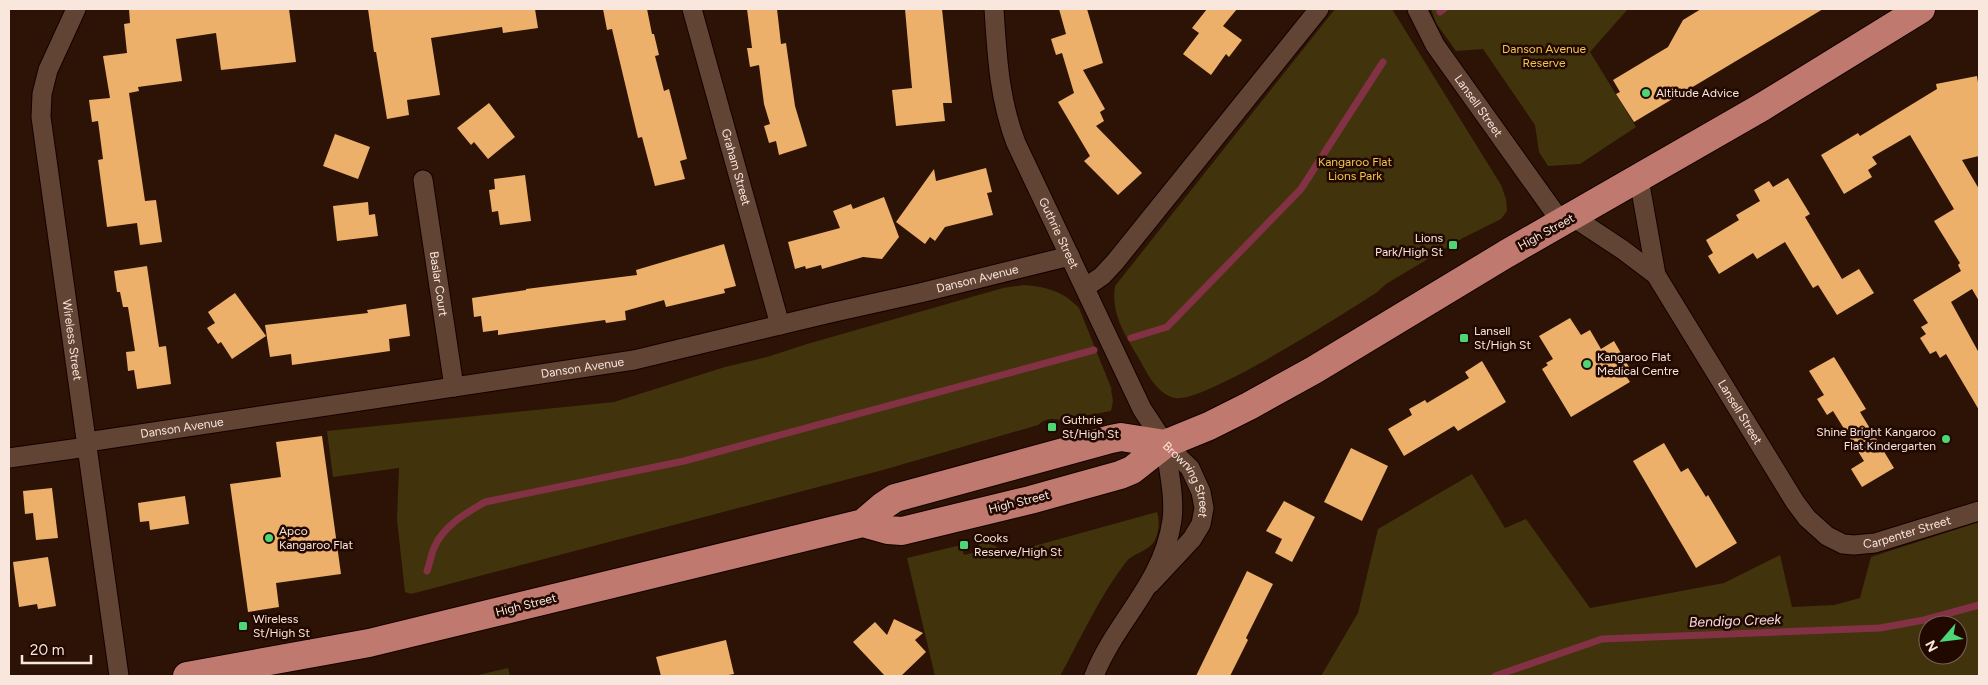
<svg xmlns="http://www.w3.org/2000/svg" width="1988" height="685" font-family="Figtree,sans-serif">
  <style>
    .green { fill: #41330c; fill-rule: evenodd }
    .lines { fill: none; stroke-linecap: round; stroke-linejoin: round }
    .stream { stroke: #823244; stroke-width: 7 }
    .building { fill: #ecb06b }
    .street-casing { stroke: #130100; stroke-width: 21 }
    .highway-casing { stroke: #130100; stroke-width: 30 }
    .street { stroke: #614434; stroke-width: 19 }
    .highway { stroke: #c0796e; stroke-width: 28 }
    .poi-dot { fill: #4ed676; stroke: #220900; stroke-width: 2 }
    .labels { text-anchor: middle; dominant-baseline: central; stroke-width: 5; stroke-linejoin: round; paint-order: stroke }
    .park-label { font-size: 12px; fill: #f0c651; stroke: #220900 }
    .poi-label { font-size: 12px; fill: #f9e6dd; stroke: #220900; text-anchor: start }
    .street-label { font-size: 12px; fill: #f9e6dd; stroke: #220900 }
    .water-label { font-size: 14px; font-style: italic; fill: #f4dade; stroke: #220900 }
  </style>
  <rect width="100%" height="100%" fill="#2c1305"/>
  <path class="green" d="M1335,9H1392L1501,185L1506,199L1507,211L1501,219L1463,238L1386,284L1376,293C1346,312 1203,404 1175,398C1155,393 1147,372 1138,357C1124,333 1111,314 1115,286Z
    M1431,9H1628L1590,52L1636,127L1580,164L1548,166L1539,152L1535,125L1483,49L1456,51L1436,23Z
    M1024,285C1047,287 1063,291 1079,308L1112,390H1111L1113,401L1111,411L1060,420C1052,418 1044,419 1038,425L883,470L411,594L405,592L397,520L399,468L333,477L327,431L614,402L725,367L767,357L807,344L1003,288Z
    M1472,474L1505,528L1526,519L1590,608L1724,583L1780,555L1792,607L1834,605L1860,598L1871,557L1979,522V676H1321L1358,613L1378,529ZM1928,625H1958V655H1928Z
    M1157,512C1160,521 1159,534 1154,542C1147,552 1133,553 1126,562C1099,597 1081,638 1060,676H935L907,558L961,545L964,555L980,551L978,542C992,542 1002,552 1016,551Z
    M508,668L510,676H474Z"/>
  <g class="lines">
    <path class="stream" d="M1440,12L1444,9
      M1131,338L1167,327L1301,189L1383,62
      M427,571C430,563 431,555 434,548C443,526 466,513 485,502L684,461L1094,350
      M1495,676L1602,639L1880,628L1924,620L1979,605"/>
  </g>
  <path class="building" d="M129,9H289L296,62L221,70L216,33L176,39L182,81L138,87L139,91L129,93L145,201L156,200L162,242L140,245L137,223L107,227L98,160L103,159L98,121L92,122L89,100L110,98L103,56L127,53L124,24L130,23Z
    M368,9H535L538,28L503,33L502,27L431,38L440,95L407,100L409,115L387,119L376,52H374Z
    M603,9H647L652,34H654L659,55L655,56L664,91L669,89L687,159L680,161L685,179L655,186L642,137L638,138L612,29L607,30Z
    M747,9H777L781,44L786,43L795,106L807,146L779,155L776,141L769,143L764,126L770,124L764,104L759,65L750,67L747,48H752Z
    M905,9H942L952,103H943L945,121L896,126L892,90L912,88Z
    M1059,9H1087L1103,63L1083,70L1105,109L1100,112L1104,121L1096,126L1142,173L1118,195L1084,161L1090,156L1058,102L1074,93L1062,53L1056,55L1051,39L1066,34Z
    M1207,9H1237L1223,26L1242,40L1229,57L1226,54L1211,75L1183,54L1199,33L1192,28Z
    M1701,9H1823L1634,122L1616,94L1620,92L1613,80L1668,47L1683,20Z
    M1977,76L1979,89V156L1962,160L1979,189V301L1972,289L1951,302L1979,353V410L1946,354L1940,358L1936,351L1930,354L1920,338L1926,334L1921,327L1928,323L1913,300L1961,271L1958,265L1960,263L1934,221L1954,209L1910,135L1872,157L1877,164L1868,170L1872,177L1844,194L1821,155L1858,133L1860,136L1937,89L1936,84Z
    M489,103L515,137L488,159L474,142L471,145L457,128Z
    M335,134L370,147L358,179L323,166Z
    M986,168L992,192L987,193L993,215L945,227L935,241L930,237L925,244L896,222L934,169L936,181Z
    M525,175L531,221L500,225L498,211L492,212L489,190L495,189L494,179Z
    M1788,178L1810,214L1805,217L1842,279L1859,269L1874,293L1837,315L1818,285L1813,288L1785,242L1757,259L1753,253L1719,274L1708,256L1713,253L1706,240L1739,220L1736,215L1760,201L1754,190L1769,181L1773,187Z
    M884,197L899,237L882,259L863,257L822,269L821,265L806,269L805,266L795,269L788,242L840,228L833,211L851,204L853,209Z
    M368,202L369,215L375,214L378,236L337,241L333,206Z
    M724,244L736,286L724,289L725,293L666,307L664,300L625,311L626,320L606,323L605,320L498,335V330L483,332L481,316L474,317L472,298L526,290V289L637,275L636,270Z
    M147,266L159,347L166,346L171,384L137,389L134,370L128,371L126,352L135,351L128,307H123L120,292H117L114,271Z
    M235,293L266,336L232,359L221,342L218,344L207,328L215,323L208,312Z
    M406,304L410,336L389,339L390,351L292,365L291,354L270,357L265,325L368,313L367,310Z
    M1570,318L1581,335L1590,330L1601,349L1614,341L1629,367L1623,371L1630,382L1571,417L1542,369L1548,365L1546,363L1553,359L1539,336Z
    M1834,357L1866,409L1860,412L1894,468L1862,487L1851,469L1864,461L1833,411L1827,415L1817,399L1824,395L1809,371Z
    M1482,361L1506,402L1458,431L1454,426L1404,456L1388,429L1412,415L1409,409L1425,400L1427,403L1469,378L1465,372Z
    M322,436L341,574L276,583L279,607L248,612L230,484L281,477L276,442Z
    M1664,443L1681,472L1688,468L1706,497L1708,495L1737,543L1696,568L1633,461Z
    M1351,448L1388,466L1362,521L1324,502Z
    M52,488L58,538L36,540L33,513L25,514L23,491Z
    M185,496L189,524L150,530L149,521L140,522L138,503Z
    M1284,501L1315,517L1292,562L1275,553L1282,539L1266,531Z
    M48,557L56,606L38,609L37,604L19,607L13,562Z
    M1247,571L1273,584L1246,638L1248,640L1230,676H1196Z
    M894,619L923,633L915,640L926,652L901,676H885L853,642L875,622L887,635Z
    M726,640L734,674L723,676H661L656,657Z"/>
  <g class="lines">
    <defs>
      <g id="street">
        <path id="s1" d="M76,9L48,70L42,94L41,117L119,676"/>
        <path id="s2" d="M692,9L780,325"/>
        <path id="s3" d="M994,9C997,55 999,99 1016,143L1142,409L1165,444L1190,468L1201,492L1204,508L1201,524L1192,539L1150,584"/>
        <path id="s4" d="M1417,9L1435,45L1562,223"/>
        <path d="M1639,179L1656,275"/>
        <path id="s5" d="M423,180L454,387"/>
        <path id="s6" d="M1573,217L1623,250L1656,275L1795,502L1807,518L1827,536L1843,544L1854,545L1875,543L1979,511"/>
        <path d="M1086,287L1102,276L1115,262L1319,9"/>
        <path id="s7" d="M87,442L634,360L830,313L920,293L1070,256"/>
        <path d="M9,458L87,447"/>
        <path d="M1094,676C1116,620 1163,584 1172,520C1175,495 1168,468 1165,444"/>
      </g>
      <path id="highway" d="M863,523L888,530L902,531L1030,500L1120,475L1132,470L1165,444L1209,426L1249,406L1314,370L1506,254L1762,107L1921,9
        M187,676L369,643L863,523L883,506L895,498L1111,439L1121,437L1165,444"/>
    </defs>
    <use href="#street" class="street-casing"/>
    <use href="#highway" class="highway-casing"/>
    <use href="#street" class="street"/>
    <use href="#highway" class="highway"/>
  </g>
  <g class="poi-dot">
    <circle cx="1646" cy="93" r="5"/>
    <rect x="1448" y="240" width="10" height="10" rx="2.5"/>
    <rect x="1459" y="333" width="10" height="10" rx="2.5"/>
    <circle cx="1587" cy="364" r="5"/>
    <rect x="1047" y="422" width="10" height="10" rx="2.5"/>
    <circle cx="1946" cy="439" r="5"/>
    <circle cx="269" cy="538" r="5"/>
    <rect x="959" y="540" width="10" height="10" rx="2.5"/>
    <rect x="238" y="621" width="10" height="10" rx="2.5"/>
  </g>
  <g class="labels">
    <g class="park-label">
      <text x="1544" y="49">Danson Avenue<tspan x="1544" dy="14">Reserve</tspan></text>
      <text x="1355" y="162">Kangaroo Flat<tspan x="1355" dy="14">Lions Park</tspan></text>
    </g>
    <g class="poi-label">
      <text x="1656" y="93">Altitude Advice</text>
      <text x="1443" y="238" text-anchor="end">Lions<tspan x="1443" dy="14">Park/High St</tspan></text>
      <text x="1474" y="331">Lansell<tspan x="1474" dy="14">St/High St</tspan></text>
      <text x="1597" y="357">Kangaroo Flat<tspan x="1597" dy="14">Medical Centre</tspan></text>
      <text x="1062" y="420">Guthrie<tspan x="1062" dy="14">St/High St</tspan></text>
      <text x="1936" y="432" text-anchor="end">Shine Bright Kangaroo<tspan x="1936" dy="14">Flat Kindergarten</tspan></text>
      <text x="279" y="531">Apco<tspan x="279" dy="14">Kangaroo Flat</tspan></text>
      <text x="974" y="538">Cooks<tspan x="974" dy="14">Reserve/High St</tspan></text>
      <text x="253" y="619">Wireless<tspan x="253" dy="14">St/High St</tspan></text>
    </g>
    <g class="street-label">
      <text stroke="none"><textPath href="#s4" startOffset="115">Lansell Street</textPath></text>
      <text stroke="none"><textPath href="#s2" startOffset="164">Graham Street</textPath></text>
      <text transform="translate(1546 232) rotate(-29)">High Street</text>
      <text stroke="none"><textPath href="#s3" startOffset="236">Guthrie Street</textPath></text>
      <text stroke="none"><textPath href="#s7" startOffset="906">Danson Avenue</textPath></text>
      <text stroke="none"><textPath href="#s5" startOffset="105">Baslar Court</textPath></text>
      <text stroke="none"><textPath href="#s1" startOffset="340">Wireless Street</textPath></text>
      <text stroke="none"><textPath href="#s7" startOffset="501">Danson Avenue</textPath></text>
      <text stroke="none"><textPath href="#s6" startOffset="262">Lansell Street</textPath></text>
      <text stroke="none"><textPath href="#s7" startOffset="96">Danson Avenue</textPath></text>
      <text stroke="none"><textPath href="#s3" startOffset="516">Browning Street</textPath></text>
      <text transform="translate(1019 502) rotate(-14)">High Street</text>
      <text stroke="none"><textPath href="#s6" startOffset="498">Carpenter Street</textPath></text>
      <text transform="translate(526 605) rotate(-14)">High Street</text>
    </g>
    <g class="water-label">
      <text transform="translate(1735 621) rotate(-2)">Bendigo Creek</text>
    </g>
  </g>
  <rect width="1988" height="685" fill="none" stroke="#f9e6dd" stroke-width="20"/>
  <g transform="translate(1943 640) rotate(242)"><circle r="24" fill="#220900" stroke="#786158"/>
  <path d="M0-4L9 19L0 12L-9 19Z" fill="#4ed676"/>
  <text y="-8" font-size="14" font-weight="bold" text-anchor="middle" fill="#f9e6dd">N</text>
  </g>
  <path d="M22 655v8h69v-8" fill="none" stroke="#f9e6dd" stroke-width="2.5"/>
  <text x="30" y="655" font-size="15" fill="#f9e6dd" stroke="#220900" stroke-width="4" paint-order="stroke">20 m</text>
</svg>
